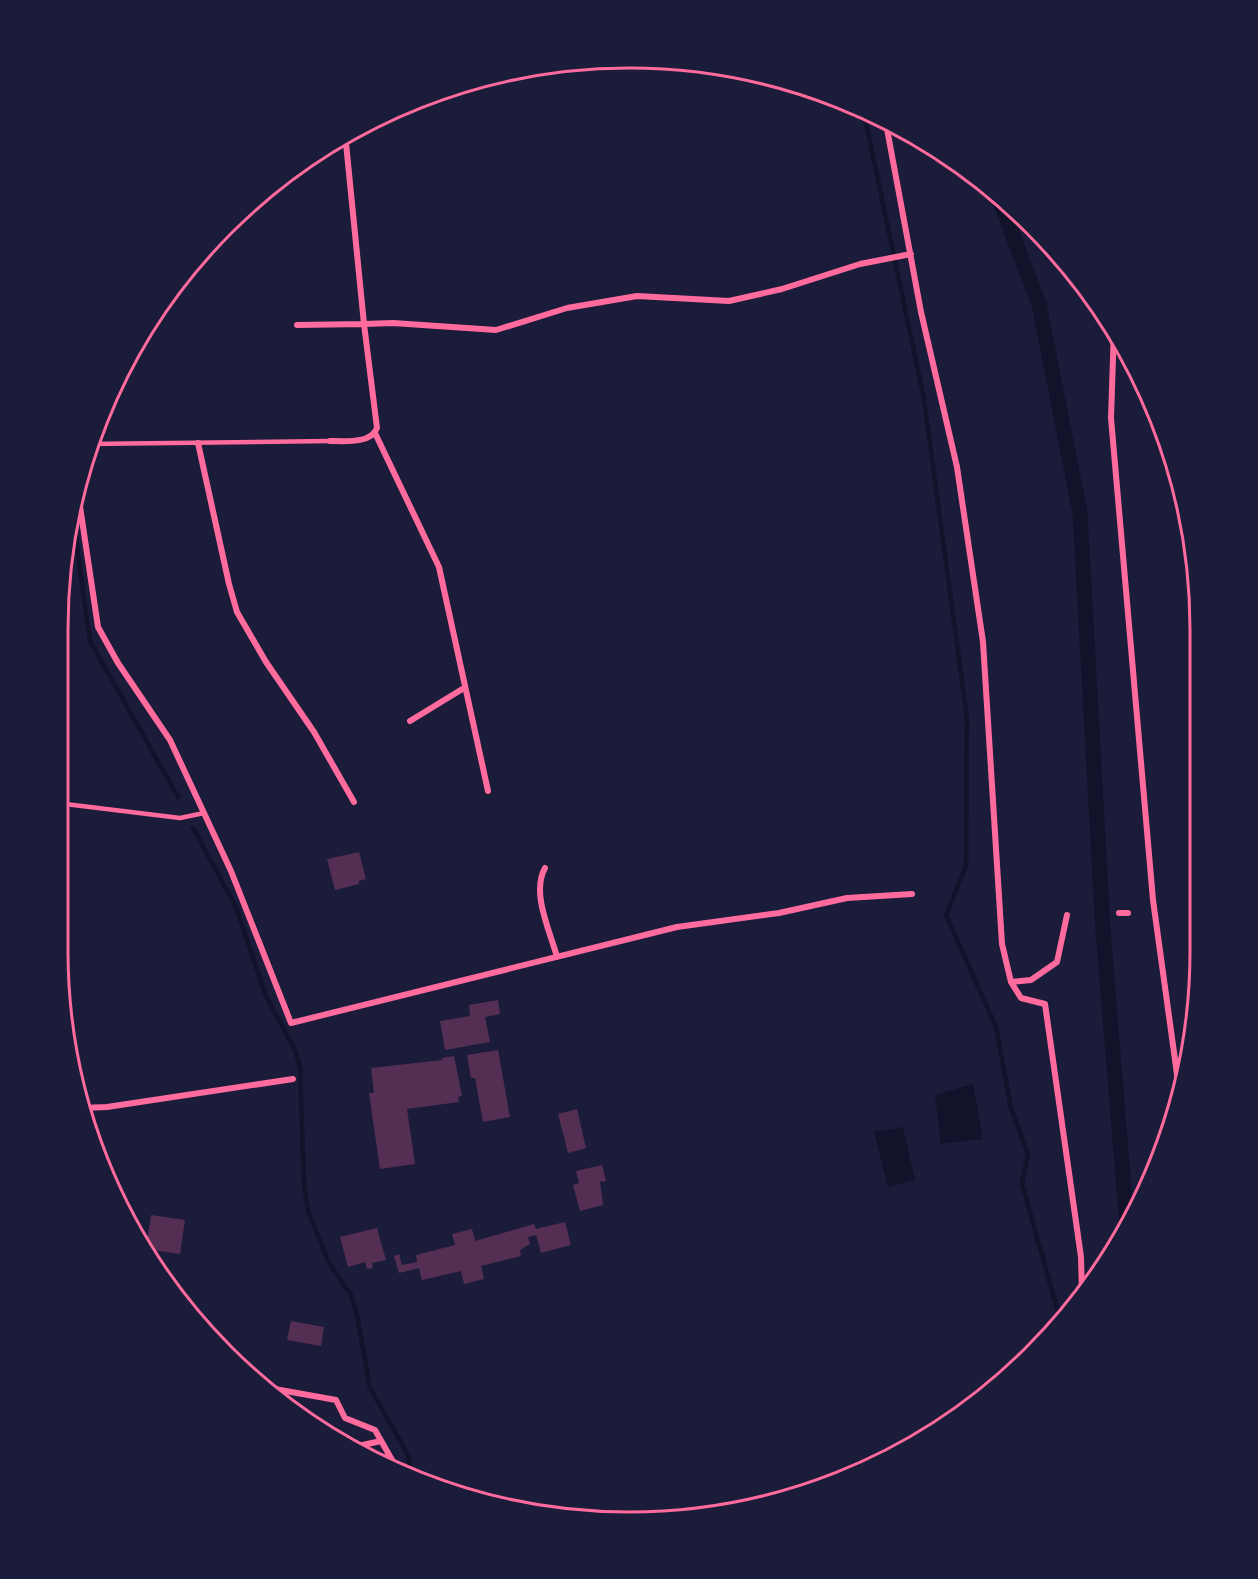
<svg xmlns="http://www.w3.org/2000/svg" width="1258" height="1579" font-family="Inter,sans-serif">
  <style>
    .water { fill: #12122b }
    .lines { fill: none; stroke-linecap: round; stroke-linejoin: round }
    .stream { stroke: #12122b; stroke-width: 4.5 }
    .canal { stroke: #12122b; stroke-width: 15 }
    .building { fill: #542f53 }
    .service { stroke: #ff6b9d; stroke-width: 4.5 }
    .minor { stroke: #ff6b9d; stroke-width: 6 }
    .rim { fill: none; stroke: #ff6b9d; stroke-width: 3 }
  </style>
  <rect width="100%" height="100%" fill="#1b1b3a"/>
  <path class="water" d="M973,1084L983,1139L941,1144L935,1095Z
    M903,1127L915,1180L888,1187L874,1132Z"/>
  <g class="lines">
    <path class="stream" d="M863,109L924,399L967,719L966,866L946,915L996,1027L1011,1108L1028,1154L1022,1184L1060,1319
      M73,519L90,641L178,797
      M193,828L236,907L266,996L295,1050L300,1067L304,1184L308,1211L329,1263L351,1295L357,1315L370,1388L408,1455L411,1474
      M1192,1046L1187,1017L1200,960"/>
    <path class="canal" d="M997,194L1039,304L1080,513L1103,930L1127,1226"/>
  </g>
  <path class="building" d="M359,852L366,879L359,881V884L335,890L327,859Z
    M498,1000L500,1014L485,1017L490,1042L445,1050L440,1021L470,1016L469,1005Z
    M498,1050L510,1117L483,1122L475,1078H471L467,1055Z
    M454,1056L462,1096L458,1097L459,1102L407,1109L415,1164L380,1169L369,1093H374L371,1068L442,1060V1058Z
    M577,1109L586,1148L568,1153L558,1114Z
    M602,1165L606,1181L600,1182L603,1205L580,1211L573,1185L579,1183L576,1171Z
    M151,1215L185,1220L180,1254L146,1249Z
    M565,1222L571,1245L541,1253L536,1235L528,1237L530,1244L520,1250L521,1256L481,1266L484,1279L464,1284L461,1271L422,1280L419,1268L399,1273L394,1256L399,1254L402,1265L417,1262L416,1255L455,1245L452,1234L472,1229L475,1241L534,1224L536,1229Z
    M377,1228L386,1260L372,1263L373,1268L367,1269L365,1262L348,1267L340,1237Z
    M291,1321L324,1327L321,1346L287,1340Z"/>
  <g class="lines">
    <path class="service" d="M88,444L330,441
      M57,803L180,818L204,813"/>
    <path class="minor" d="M885,118L921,312L957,467L983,642L1002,944L1011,982L1021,998L1045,1004L1081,1257L1082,1293
      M297,325L364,324L345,133
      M1114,328L1111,418L1153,900L1180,1096
      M375,433L439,567L488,791
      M330,441C345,441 371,444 377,428L364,324L393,323L496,330L567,308L637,296L729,301L782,289L860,264L911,254
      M198,443L229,584L237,612L266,662L314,732L354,802
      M78,493L98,627L118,663L170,740L231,871L291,1023L677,927L779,913L847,898L912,894
      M410,721L464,688
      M545,868C531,893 550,931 557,957
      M1119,913H1128
      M1011,982L1031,980L1057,962L1067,915
      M81,1108L107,1107L293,1079
      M269,1388L336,1400L345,1418L375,1430L392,1460V1466
      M349,1448L381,1441"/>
  </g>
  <path d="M0 0H1258V1579H0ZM629 68H629A561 561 0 0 1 1190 629V951A561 561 0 0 1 629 1512H629A561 561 0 0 1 68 951V629A561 561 0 0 1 629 68Z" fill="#1b1b3a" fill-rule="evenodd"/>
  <path class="rim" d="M629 68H629A561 561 0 0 1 1190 629V951A561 561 0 0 1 629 1512H629A561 561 0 0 1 68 951V629A561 561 0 0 1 629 68Z"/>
</svg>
